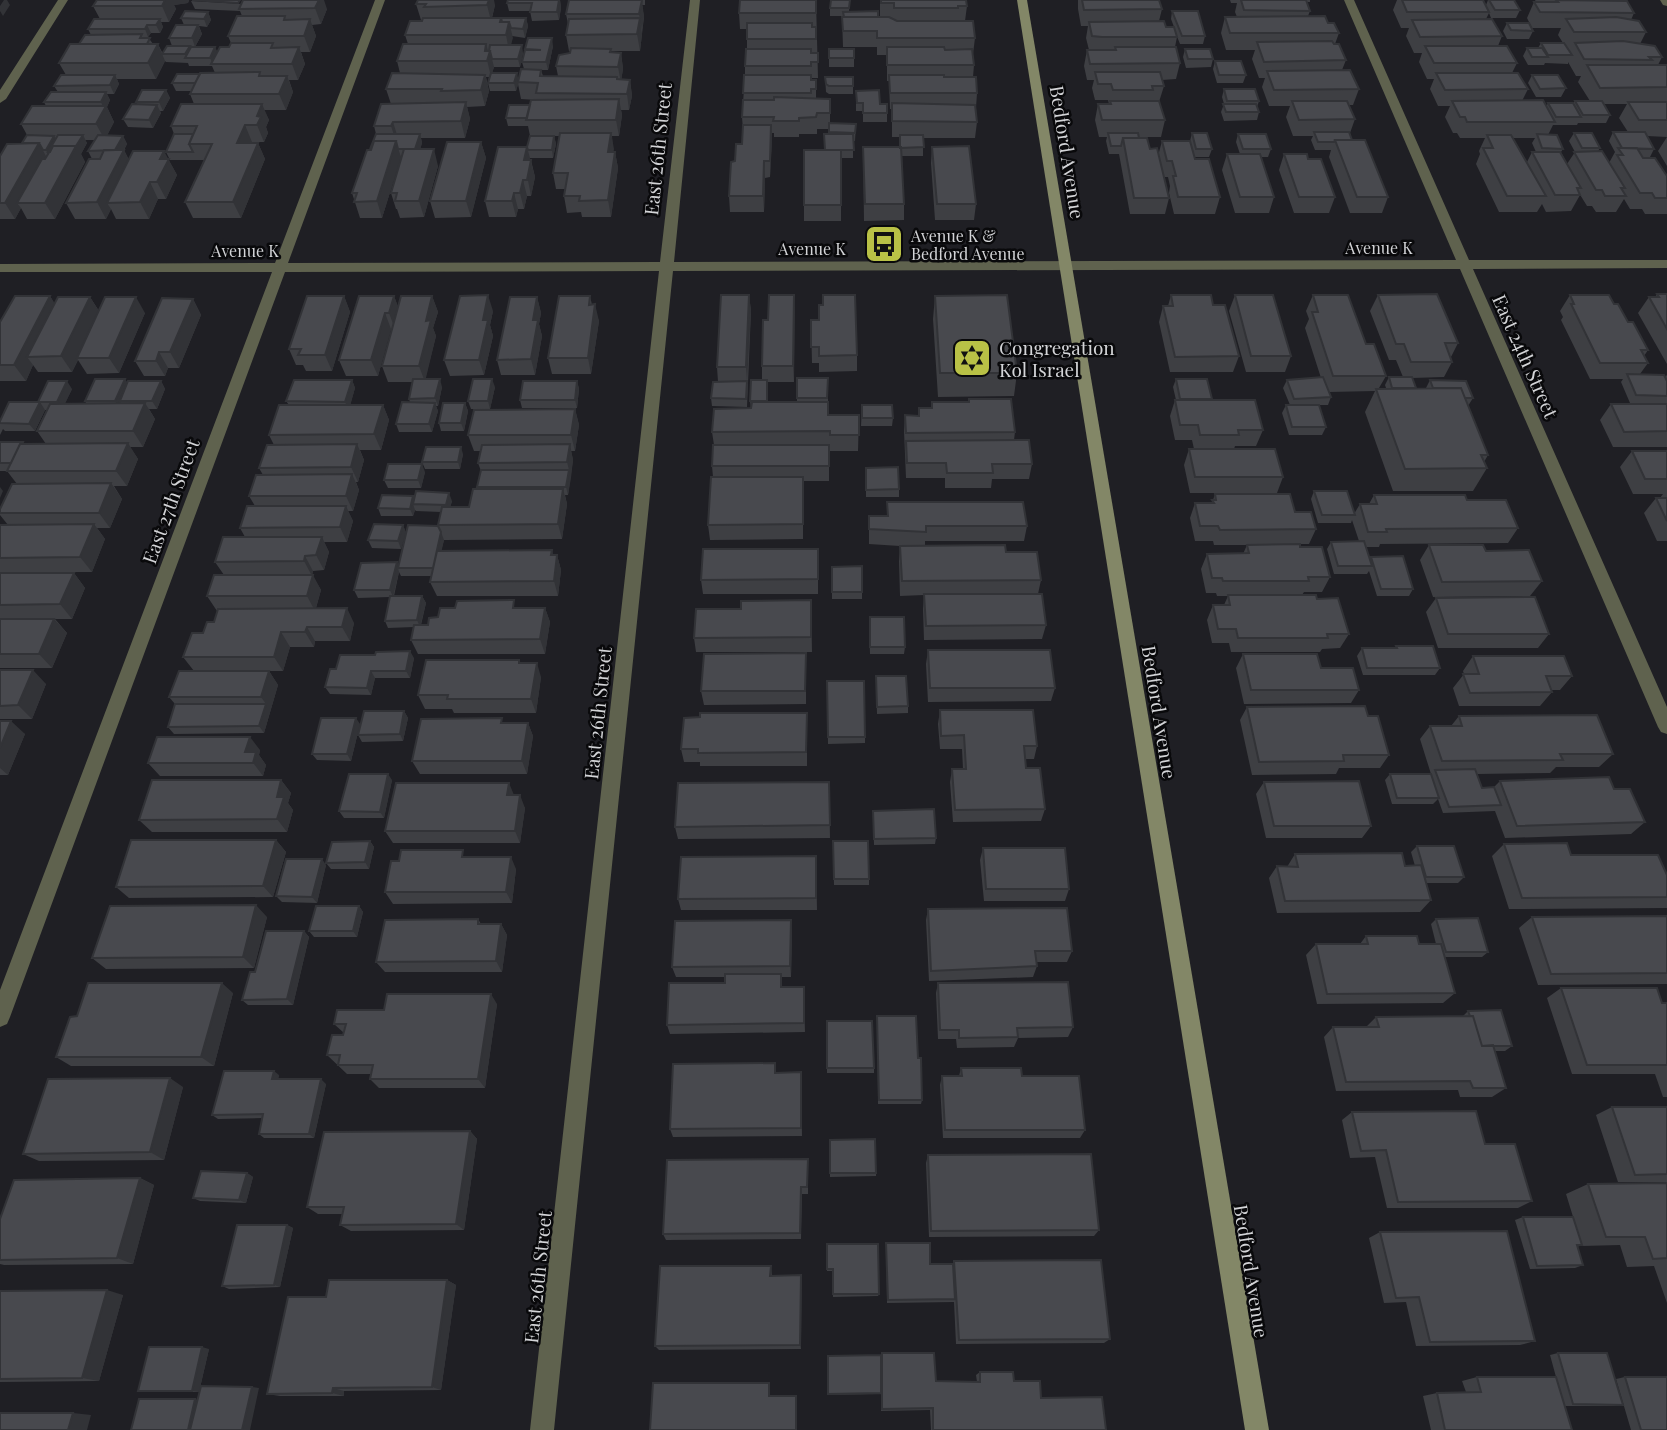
<svg xmlns="http://www.w3.org/2000/svg" width="1667" height="1430" font-family="'Playfair Display',serif">
  <style>
    .lines { fill: none; stroke-linecap: round; stroke-linejoin: round }
    .street { fill: #5f624e; fill-rule: evenodd }
    .secondary { fill: #838767; fill-rule: evenodd }
    .wall { fill: #3e3f43; fill-rule: evenodd }
    .shaded-wall { fill: #323337 }
    .building { fill: #48494e; stroke: #323337; stroke-width: 2 }
    .labels { text-anchor: middle; dominant-baseline: central; stroke-width: 5; stroke-linejoin: round; paint-order: stroke }
    .far-poi-label { font-size: 16px; fill: #d3d4d7; stroke: #09090b; text-anchor: start }
    .far-street-label { font-size: 16px; fill: #d3d4d7; stroke: #09090b }
    .street-label { font-size: 19px; fill: #d3d4d7; stroke: #09090b }
    .poi-label { font-size: 19px; fill: #d3d4d7; stroke: #09090b; text-anchor: start }
  </style>
  <rect width="100%" height="100%" fill="#1f1f24"/>
  <g class="lines">
    <path class="street" d="M58,0H68L6,99L0,103V90Z
      M375,0H385L288,263L660,262L690,0H700L674,262L1456,260L1344,0H1354L1469,260H1667V268L1473,269L1667,707V734L1661,732L1658,727L1460,269L673,271L554,1430H530L659,271L285,272L10,1017L7,1024L0,1027V990L272,272H0V264L275,263Z
      M1660,0H1667V6L1663,5Z"/>
    <path class="secondary" d="M1017,0H1027L1269,1430H1245Z"/>
  </g>
  <path class="wall" d="M97,0H189L188,3L174,5L176,9L169,22H161L163,27L160,33H151L148,37L153,44H158L163,54L172,46L169,38L184,25L181,18L208,12L211,20L207,27L199,26L202,34L195,47H190L191,48L215,47L217,52L229,47L231,43L228,36L242,16L240,11L195,9L191,1L327,9L321,24L312,25L316,36L310,52H301L305,64L298,80H289L293,92L286,110H264L269,120L266,127L268,133L264,142H252L251,143H258L265,159L241,218H193L185,202L204,160H170L166,152L174,134L171,126L194,104L190,94L191,91H176L172,83L200,74L215,73L212,66H189L188,63L166,62L165,61L156,79H117L119,84L114,94H107L110,100L107,107L114,122L107,135L123,136L127,144L124,150L129,160L168,159L177,175L166,199H158L149,219H116L111,209L106,219H75L66,203L92,159L88,151L95,140H85L87,143L81,154L85,162L55,219H27L21,208L15,219H0V156L22,143L27,135L21,124L46,106L44,102L58,92L54,86L66,75L59,63L91,35L88,29L100,19L93,6Z
    M560,0L561,8L559,20L532,21L530,11H509L507,3Z
    M571,0H645V5H642L644,17L640,51H611V52L621,53L623,69L621,80H630L632,96L629,110H621L622,115L619,136H612L613,152H615L618,168L611,217H582L581,212L567,213L564,196L565,189H556L553,173L560,136H554L556,144L553,158H530V160H531L535,177L531,196H527L524,209H518L516,217H489L485,201L527,147L530,136L528,126H508L506,118L530,105L537,100L521,99L518,84L516,91H490L488,83L489,77H486L489,91L485,106L467,107L470,119L465,138H421L422,143L420,149L438,166L424,217L400,218L397,209H396L391,193L401,157L382,218H360L352,193L376,134L374,126L391,104L386,89L400,73L397,61L408,44L405,35L422,21L421,20L416,4L495,5L492,18H526L528,26L525,38L512,36L511,45L523,53L520,67H494L492,73L518,80L524,69L522,62L525,49L553,46L548,70H541L543,76H558L556,66L570,53L571,51H569L566,35L568,24L566,14Z
    M816,0L818,78H812V80H816V99H830V123L856,124L855,141H853V158H841V221H804V205L825,150L829,134V129H817V134H799V137H774V133H772L770,177L765,178L764,212H730L729,196L735,161L742,144L743,130L742,117L745,75V66L747,49V29H740L739,13Z
    M850,0L849,11L878,17H880V0L967,6L965,21L975,38L973,54L974,65L973,77L977,93L976,108L977,122L975,138H923V156H902L904,204V220L864,221L863,147H900V137H892V109H890L889,81H887V55H877V47H843L842,17L844,16H830V8Z
    M1078,0H1159L1162,9L1159,21L1166,27H1174L1171,19L1172,11L1205,36L1203,44H1180L1176,34L1177,37L1175,47L1180,63L1176,79L1162,80L1164,86L1159,102L1165,120L1161,137H1139L1150,149L1158,156L1162,141H1190L1192,133L1212,149L1209,157H1194L1220,197L1215,214H1174L1169,193L1170,186L1168,177H1164L1169,198L1165,214H1130L1119,154H1109L1106,141L1107,137H1099L1095,120L1098,104H1109L1108,100H1095L1092,88L1094,80H1087L1084,66L1087,50H1089L1086,38L1088,26H1081L1078,9Z
    M1230,0H1310V2H1307L1310,11L1308,16L1328,23L1339,33L1335,44L1346,60L1342,70L1359,89L1353,105H1349L1355,119L1350,133L1352,140L1388,197L1382,213H1350L1329,157L1331,150H1315L1311,140L1313,136H1293L1286,117L1290,106H1269L1262,87L1265,78H1259L1252,59L1255,50H1226L1221,33L1225,17H1237L1235,12L1237,3H1231Z
    M1397,0H1483L1486,5L1488,0H1514L1520,10L1516,18H1491L1489,13L1486,19L1502,36L1498,46L1517,63L1512,73L1528,89L1522,101L1546,107L1548,103H1573L1575,101H1590L1578,82L1581,76H1576L1568,62V64L1545,63L1544,65H1528L1523,56L1527,48H1538L1541,43H1563L1558,35L1561,28H1532L1527,18L1534,2H1536L1535,0H1617L1634,13L1631,20L1646,32L1640,44L1662,57L1658,65H1667V166L1658,151L1667,137L1647,136L1654,149L1650,157L1667,176V214H1645L1642,209H1630L1624,199L1616,212H1596L1592,206H1587L1579,193L1580,195L1571,211L1546,212L1542,204L1537,212H1499L1476,164L1480,154L1479,151L1485,138H1460L1457,133H1453L1445,117L1450,106H1438L1430,89L1434,79H1427L1419,62L1422,53H1414L1406,36L1409,28H1401L1393,10ZM1604,104H1627L1619,118L1628,132H1613L1609,141L1615,152L1609,163L1598,151L1600,148L1574,133L1569,141L1575,152L1567,164L1561,152L1563,149L1548,135L1553,125H1577L1578,123H1606L1610,115ZM1513,138H1535L1532,143L1536,152H1532L1527,162Z
    M1507,23L1533,31L1529,39H1507L1503,31Z
    M829,49H854V67H829Z
    M1185,49L1213,59L1211,67L1186,68L1183,57Z
    M1215,61L1246,75L1243,83H1217L1213,69Z
    M1532,75L1566,88L1561,97H1536L1528,83Z
    M825,77H853V94H829L826,92Z
    M1224,89L1259,101L1257,107L1259,112L1257,120L1224,121L1221,112L1224,104L1222,97Z
    M166,90L170,98L163,111H160L161,113L153,128L128,127L123,119L137,104L136,102Z
    M856,91L880,104H887V122H863V111H856Z
    M1238,134L1271,149L1268,157H1261L1274,197L1269,213H1235L1222,170L1227,154H1240L1236,142Z
    M481,142L486,158L471,217L435,218L430,201Z
    M932,147L976,204L974,220H935L931,163Z
    M1284,154L1308,159L1335,197L1329,213H1294L1279,170Z
    M1657,294H1667V364L1638,313L1649,297H1655Z
    M749,295L751,311L747,407L712,406L711,398L718,382L717,367Z
    M794,295V382H768L767,402H797V378H828V415H859L858,451H830L829,447V481H803V539L710,540L708,525L713,477L712,466L714,445L712,432L751,408L750,401L762,380V366L768,320Z
    M1171,295L1239,356L1233,372H1170L1159,322L1163,306H1168Z
    M1235,295L1291,356L1285,372H1246L1229,311Z
    M1313,295L1366,344L1386,376L1379,388H1386L1385,385L1389,377H1403L1396,360H1389L1370,311L1378,295L1458,343L1451,357L1452,362L1444,377L1412,378L1416,388H1426L1430,380L1473,398L1468,406L1488,455L1484,462L1487,468L1473,491H1393L1365,412L1375,391L1329,392L1331,397L1328,405H1319L1326,427L1322,435H1289L1282,413L1286,405H1290L1283,388L1287,380L1321,378L1305,328L1309,319L1306,311Z
    M1570,295L1614,304L1648,350L1644,356L1648,363L1640,374L1665,377L1667,375V447H1613L1600,420L1611,404H1665L1630,403L1621,382L1623,379H1590L1561,320L1563,317L1560,311Z
    M50,296L54,303L90,297L99,311L145,313L119,373L87,374L78,360L72,372H38L33,365L26,381H0V322Z
    M344,296L350,312L332,371H306L303,365H296L289,349Z
    M394,296L398,307L432,296L438,312L433,328L436,336L425,379L442,387L438,406H436L438,411L432,432H399L396,424L410,402L409,399L413,382H388L382,366L392,329H391L378,376H346L339,360Z
    M590,296L592,305L599,321L591,374H552L548,358Z
    M935,296L1017,373L1014,396L938,397L933,319Z
    M537,297L541,313L539,324L542,336L535,375H501L497,360Z
    M193,299L201,315L179,368H168L165,376H144L135,361Z
    M493,311L490,325L493,336L484,375L450,376L444,360Z
    M811,320L857,355V371L819,372V363H812Z
    M125,379L127,383L161,381L165,389L157,409H149L155,419L143,447H130L138,459L127,486H114L122,499L110,528H97L105,539L92,572H0V525H8L0,515V509L17,484L7,471H0V442H23L24,444H46L37,431L47,410H45L35,431H5L3,429L0,435V421L38,402L72,389L65,403H86L85,401Z
    M1176,379L1212,399L1211,400L1263,430L1256,446H1235L1234,449L1283,477L1277,493H1190L1184,465L1189,449H1194L1192,440H1175L1170,416L1175,400H1176L1173,387Z
    M352,380L355,388L350,405H383L389,420L381,450H360L364,460L358,482H356L359,490L353,511H348L353,521L347,542H324L329,552L324,570L313,571L312,575L321,590L316,608L354,623L350,641H315L314,647H290L283,671H269L278,685L264,733L174,734L168,727L175,704L169,697L194,671L183,657L214,622L217,611L207,596L224,575L215,562L245,537L240,528L255,506L249,496L263,475L259,468L274,445L269,435L289,405L286,401Z
    M577,381L579,389L577,408H522L520,400Z
    M495,387L490,409H471L468,401Z
    M932,402L1015,432L1014,440L1032,464L1029,479H992L991,488H945V478H906L904,431L905,415L918,416L919,408H931Z
    M465,403L468,411L464,431H441L439,423Z
    M862,405L893,418L892,426H861Z
    M575,409L579,425L575,451H571L573,460L568,495H565L567,504L562,539L444,540L441,551L557,555L561,570L558,596H437L430,582L432,576H401L399,572L394,596H422L426,603L421,625H428L438,617L517,608H545L550,622L545,654H418L411,640L414,627L388,628L385,621L390,597L358,598L354,590L397,562L398,566L438,526L441,512L416,511L415,510L413,516H381L378,508L414,498L452,501L450,507H469L478,489L477,487L481,471L478,463L480,451H474L468,435Z
    M1632,451H1667V541H1657L1644,513L1656,498H1660L1663,494H1633L1620,467Z
    M463,454L460,469H425L422,462Z
    M866,468L899,489V497H866Z
    M425,472L421,488H388L384,480Z
    M1314,491L1354,514L1360,504H1369L1374,495L1467,500L1518,528L1508,543L1380,544L1379,547H1366L1370,559L1371,557L1413,589L1409,596H1377L1369,571L1367,574H1334L1327,549L1331,542L1359,541L1352,520L1351,523H1318L1311,499Z
    M1215,494L1295,512L1316,529L1309,544H1300V547L1330,577L1322,592H1304L1302,595L1317,599L1349,634L1340,648L1322,649L1320,652H1231L1229,643H1212L1207,620L1213,605H1224L1228,596H1217L1216,593H1206L1201,569L1207,554H1243L1247,545H1278H1214L1213,541H1195L1190,518L1195,503H1212Z
    M887,502L1027,526L1024,541H925V545L1006,552L1041,580L1038,594L1046,625L1042,639L924,640L923,609L924,595L900,596L899,561L900,546L869,544V516H887Z
    M403,525L406,533L401,549L372,548L368,540Z
    M1429,545L1486,551L1542,581L1530,596L1433,597L1420,560Z
    M818,549V594H703L701,580Z
    M862,566V599H832V567Z
    M0,573H74L85,588L72,619H55L67,633L52,668H0Z
    M1436,598L1549,634L1538,648H1438L1426,612Z
    M811,600L812,652H696L694,638L741,609Z
    M869,625L905,647L904,654H870Z
    M1396,646L1440,668L1435,675H1363L1357,656L1362,648H1395Z
    M928,650L1055,688L1051,701L928,702L926,664Z
    M806,653V704L704,705L701,691Z
    M1243,654L1321,668L1359,690L1351,703L1244,704L1236,668Z
    M1473,656L1572,676L1560,690H1551L1552,692L1540,706H1459L1453,688L1464,674L1463,671Z
    M414,658L410,678H375L371,695L330,694L325,687L336,669Z
    M519,660L521,663L541,677L536,713H454L452,709H425L418,695Z
    M0,670L46,684L32,719H0Z
    M876,676L908,706V713L877,714Z
    M827,681L865,737V743L828,744Z
    M1247,707L1368,716L1389,755L1380,768H1339L1336,774L1252,775L1240,720Z
    M940,710L1037,746L1034,759H1026V768L1045,809L1041,821L953,822L950,782L952,769H963L962,749H940L938,724Z
    M404,711L408,718L403,741L362,742L358,735Z
    M1459,716L1613,754L1599,767H1556L1550,773L1477,774L1482,788L1494,787L1500,781L1614,789L1645,822L1631,834L1505,838L1495,811L1443,813L1438,799L1433,804H1392L1385,780L1390,774H1431L1420,739L1430,726H1451Z
    M700,717L807,726V766H700V762H684L681,749Z
    M0,721L25,734L8,775H0Z
    M504,723H528L533,736L527,774H420L412,761Z
    M360,724L351,761L317,760L312,754Z
    M260,750L259,755L266,765L263,776H160L148,763Z
    M281,780L291,793L288,803L293,810L287,832H152L139,820Z
    M392,780L384,818H344L339,811Z
    M829,782L830,838L678,839L675,827Z
    M1264,782L1371,826L1362,838H1266L1256,794Z
    M514,795L525,808L520,843H393L385,831Z
    M873,811L936,838L935,844L874,845Z
    M276,840L286,852L273,897L129,898L116,887Z
    M370,841L374,847L369,869H331L326,863Z
    M833,841L869,879V885H834Z
    M1504,844L1571,855L1667,875V908L1509,909L1492,856Z
    M1417,846L1464,877L1458,883H1426L1431,900L1420,912L1277,913L1269,878L1277,866L1287,867L1295,854L1405,866H1415L1411,852Z
    M983,848L1069,889L1065,901H984L980,860Z
    M816,856L817,910H681L678,899Z
    M467,857L516,869L512,903L393,904L385,892Z
    M326,865L317,903L282,902L276,896Z
    M359,906L363,912L357,937H314L309,931Z
    M928,909L1072,951L1067,962H1036L1037,966L1033,977L929,981L926,920Z
    M1667,916V984L1538,985L1519,928L1532,917Z
    M267,917L254,968L106,969L92,958Z
    M478,919L481,924H501L507,935L502,972H385L376,962Z
    M1436,919L1488,952L1482,957H1445L1455,993L1443,1003L1317,1004L1306,955L1316,944H1360L1366,936L1419,944H1436L1431,924Z
    M304,931L309,937L293,1005H248L242,1000L255,972Z
    M792,931L791,977H781L782,987L804,997L805,1032L670,1034L667,1025L725,983V977H676L672,967Z
    M938,983L1073,1027L1068,1037L1018,1038L1014,1047L957,1048L956,1039H938L936,993Z
    M1561,988L1667,1003V1097H1663L1655,1074H1572L1547,998Z
    M233,993L214,1066H71L56,1057Z
    M497,1004L485,1088H379L370,1079L371,1074H347L327,1055L344,1033L334,1024L384,1010Z
    M1468,1011L1512,1046L1505,1051H1494L1506,1088L1492,1097H1460L1458,1090L1336,1091L1324,1037L1333,1027H1366L1376,1017H1462Z
    M877,1016L918,1058L922,1100L921,1104H878Z
    M827,1021L874,1068V1073H827Z
    M961,1068L1022,1076L1085,1130L1080,1138H943L940,1085L942,1076H959Z
    M801,1072L802,1136L673,1137L670,1129L776,1073Z
    M279,1075L278,1079L326,1084L314,1138H264L259,1134L262,1118L218,1119L212,1115Z
    M183,1087L164,1160L39,1161L23,1154Z
    M1612,1107H1667V1182H1618L1596,1115Z
    M1352,1112L1485,1144L1532,1201L1518,1208H1387L1375,1157L1350,1158L1342,1120Z
    M470,1131L477,1139L464,1230L351,1231L340,1225L342,1214H318L307,1207Z
    M830,1140L876,1173V1176L830,1177Z
    M928,1155L1099,1230L1094,1236L929,1237L926,1163Z
    M808,1167V1194H802L801,1239L666,1240L663,1234Z
    M247,1173L253,1177L246,1203L200,1201L193,1198Z
    M140,1178L154,1185L133,1264L4,1265L0,1264V1219Z
    M1667,1183V1303L1654,1266L1627,1267L1620,1245L1582,1246L1566,1194L1588,1184Z
    M1523,1217L1582,1245L1577,1247L1583,1265L1575,1268L1530,1269L1515,1220Z
    M287,1225L293,1228L280,1287L229,1289L222,1286Z
    M1380,1232L1535,1341L1520,1345L1416,1346L1406,1302L1384,1303L1369,1238Z
    M886,1243L930,1264H953L954,1261L1110,1339L1104,1343L956,1344L954,1302L887,1303Z
    M827,1244L879,1294L878,1296L833,1297V1271H827Z
    M771,1266L772,1276L801,1275V1349L659,1350L655,1346Z
    M447,1280L456,1285L441,1390L344,1391V1396H280L267,1394L326,1297Z
    M0,1291L123,1295L99,1381L0,1382Z
    M209,1349L199,1392H146L138,1391Z
    M1558,1353L1623,1405L1614,1406H1565L1572,1430H1431L1423,1396L1437,1393L1466,1392L1462,1381L1477,1377H1556L1550,1355Z
    M828,1356L936,1381L977,1382L976,1375L980,1372L1014,1381L1041,1398L1106,1430H931L930,1410L881,1411V1394L828,1395Z
    M1625,1377L1667,1430H1631L1616,1379Z"/>
  <path class="shaded-wall" d="M4,0H7L10,5L3,16L0,11V6Z
    M165,0H189L188,3L174,5L176,9L169,22L162,6Z
    M319,0H324L327,9L321,24L315,8Z
    M489,0H494L495,5L491,21L487,5Z
    M560,0L561,8L559,20L557,12Z
    M642,0L644,17L642,30L639,14Z
    M208,12L211,20L207,27L204,19Z
    M526,18L528,26L525,38L523,29Z
    M640,18L642,34L640,51L637,34Z
    M160,19L163,27L160,33L156,25Z
    M310,19L316,36L310,52L304,36Z
    M509,22L513,38L509,51L506,35Z
    M147,25L151,33L148,37L145,29Z
    M198,25L202,34L195,47L192,38Z
    M552,38L553,46L548,70L546,62Z
    M158,44L165,61L156,79L148,63Z
    M486,44L489,54L490,51L494,67L491,77L485,51Z
    M522,45L523,53L520,67L518,59Z
    M215,47L219,55L213,64L210,58Z
    M299,47L305,64L298,80L292,64Z
    M621,53L623,69L621,83L618,67Z
    M517,73L519,82L516,91L514,83Z
    M115,75L119,84L114,94L110,85Z
    M485,75L489,91L485,106L481,90Z
    M287,76L293,92L286,110L279,94Z
    M630,80L632,96L629,110L627,94Z
    M166,90L170,98L163,111L159,102Z
    M106,92L110,100L107,107L114,122L105,140L96,124L104,109L101,102Z
    M619,99L622,115L619,136L616,120Z
    M466,102L470,119L465,138L461,121Z
    M262,104L269,120L266,127L268,133L264,142L257,125V116Z
    M157,105L161,113L153,128L149,120Z
    M393,122L398,138L396,142L401,157L382,218L377,201L396,141L391,126Z
    M245,125L252,142L245,160L237,143Z
    M771,125L772,142L770,177V161Z
    M611,133L614,149L611,168L608,152Z
    M420,134L422,143L418,157L415,149Z
    M83,135L87,143L81,154L85,162L55,219L45,203Z
    M54,136L59,144L48,152L51,157L50,159L46,150Z
    M123,136L127,144L118,160L114,152Z
    M554,136L556,144L553,158L552,150Z
    M481,142L486,158L471,217L466,201Z
    M39,143L48,160L17,203L21,208L15,219L5,203Z
    M258,143L265,159L241,218L233,202Z
    M527,147L535,177L531,196L524,160Z
    M434,149L438,166L424,217L419,201Z
    M124,150L132,166L107,203L111,209L106,219L97,202Z
    M164,151L177,175L166,199L157,182L160,159Z
    M615,152L618,168L611,217L608,200Z
    M764,161L765,178L764,212L763,196Z
    M523,180L527,196L524,209L520,193Z
    M150,182L158,199L149,219L140,202Z
    M514,193L518,209L516,217L512,201Z
    M488,295L493,311L490,325L493,336L484,375L479,360L483,320Z
    M749,295L751,311L747,382L746,367Z
    M794,295L795,311L794,382L793,366Z
    M50,296L60,312L27,357L33,365L26,381L14,365Z
    M344,296L350,312L332,371L325,355Z
    M394,296L400,312L395,329L389,313Z
    M432,296L438,312L433,328L436,336L425,382L419,366L426,321Z
    M90,297L100,313L77,358L78,360L72,372L61,356Z
    M136,297L145,313L119,373L109,358Z
    M537,297L541,313L539,324L542,336L535,375L531,359L533,320Z
    M193,299L201,315L179,368L170,352Z
    M595,304L599,321L591,374L588,358Z
    M385,313L391,329L378,376L371,360Z
    M159,352L168,368L165,376L156,361Z
    M125,379L130,387L120,401L122,406L120,409L115,401Z
    M440,379L442,387L438,406L435,398Z
    M492,379L495,387L490,409L488,401Z
    M352,380L355,388L349,410L345,402Z
    M67,381L72,389L62,410L57,402Z
    M161,381L165,389L157,409L152,401Z
    M577,381L579,389L577,408L575,400Z
    M40,402L45,410L35,431L29,424Z
    M145,403L155,419L143,447L133,431Z
    M435,403L438,411L432,432L429,424Z
    M465,403L468,411L464,431L461,423Z
    M383,405L389,420L381,450L374,434Z
    M575,409L579,425L575,451L571,435Z
    M128,443L138,459L127,486L116,471Z
    M357,444L364,460L358,482L351,467Z
    M570,444L573,460L571,478L567,462Z
    M461,447L463,454L460,469L458,462Z
    M422,464L425,472L421,488L418,480Z
    M569,470L571,478L568,495L566,487Z
    M352,474L359,490L353,511L346,496Z
    M111,483L122,499L110,528L99,513Z
    M0,487L3,491L0,498Z
    M563,489L567,504L562,539L558,524Z
    M449,493L452,501L449,512L446,505Z
    M413,496L417,504H413L415,510L413,516L410,509Z
    M346,506L353,521L347,542L340,527Z
    M94,524L105,539L92,572L80,557Z
    M403,525L406,533L401,549L398,541Z
    M441,532L444,540L436,576L433,568Z
    M322,537L329,552L324,570L316,555Z
    M552,550L556,563L557,555L561,570L558,596L554,581L551,555Z
    M305,556L313,571L312,576L304,561Z
    M397,562L399,568H398L399,572L393,597L390,590Z
    M74,573L85,588L72,619L60,604Z
    M313,575L321,590L315,611L307,596Z
    M422,596L426,603L420,627L417,620Z
    M347,608L354,623L350,641L342,627Z
    M545,608L550,622L545,654L540,639Z
    M54,619L67,633L52,668L39,654Z
    M307,627L315,641L314,647L305,632Z
    M281,632L290,647L283,671L274,657Z
    M410,651L414,658L410,678L406,671Z
    M537,663L541,677L536,713L531,699Z
    M33,670L46,684L32,719L18,705Z
    M269,671L278,685L264,733L259,726L266,704L261,697Z
    M371,671L375,678L371,695L367,688Z
    M404,711L408,718L403,741L400,734Z
    M356,718L360,724L351,761L347,754Z
    M11,721L25,734L8,775L0,768V748Z
    M528,723L533,736L527,774L522,761Z
    M250,737L260,750L259,755L266,765L263,776L245,752Z
    M388,774L392,780L384,818L380,812Z
    M281,780L291,793L288,803L293,810L287,832L277,819V797Z
    M509,783L514,795H507Z
    M520,795L525,808L520,843L515,831Z
    M276,840L286,852L273,897L263,886Z
    M370,841L374,847L369,869L365,862Z
    M511,857L516,869L512,903L506,892Z
    M322,859L326,865L317,903L312,897Z
    M256,905L267,917L254,968L243,957Z
    M359,906L363,912L357,937L353,931Z
    M791,920L792,931L791,977L790,966Z
    M501,924L507,935L502,972L496,961Z
    M304,931L309,937L293,1005L287,999Z
    M222,983L233,993L214,1066L201,1057Z
    M491,994L497,1004L485,1088L478,1079Z
    M274,1071L279,1075L277,1084L272,1079Z
    M170,1078L183,1087L164,1160L150,1152Z
    M321,1079L326,1084L314,1138L309,1134Z
    M470,1131L477,1139L464,1230L456,1224Z
    M247,1173L253,1177L246,1203L239,1200Z
    M140,1178L154,1185L133,1264L117,1258Z
    M287,1225L293,1228L280,1287L274,1285Z
    M801,1275L802,1281L801,1349L800,1345Z
    M447,1280L456,1285L441,1390L432,1387Z
    M107,1290L123,1295L99,1381L82,1378Z
    M202,1347L209,1349L199,1392L192,1391Z
    M252,1387L259,1388L250,1430H242Z
    M333,1388L344,1391V1396L332,1393Z
    M195,1399L203,1401L196,1430H188Z
    M73,1413L91,1415L87,1430H68Z"/>
  <path class="building" d="M97,0H165L162,6H93Z
    M192,0H240L238,3Z
    M243,0H319L315,8L239,9Z
    M418,0H489L487,5L424,7L426,4H416Z
    M508,0H559L557,12H530L532,3H507Z
    M569,0H642L639,14H566Z
    M740,0H816V13H739Z
    M831,0H850L849,8H830Z
    M881,0H966L967,6H958V8H894V3H881Z
    M1082,0H1159L1162,9L1084,10Z
    M1241,0H1306L1310,11L1244,10Z
    M1402,0H1483L1489,12H1407Z
    M1489,0H1514L1520,10H1495Z
    M1556,0L1627,1L1634,13L1540,12L1534,2H1558Z
    M185,11L208,12L204,19L181,18Z
    M878,11V17H844L843,12Z
    M1172,11H1198L1205,36H1182Z
    M237,16H285L284,20L310,19L304,36H228Z
    M1325,16L1328,23H1334L1339,33H1230L1225,17Z
    M842,17H889L897,21H973L975,38H877V31H843Z
    M1616,17L1639,21L1646,32H1574L1566,19Z
    M423,18H501L500,22H509L506,35H405L410,21H422Z
    M501,18H526L523,29L511,28L509,22H502Z
    M640,18L637,34L566,35L569,19Z
    M94,19H160L156,25H147L145,29H88Z
    M1492,19L1502,36L1420,37L1412,20Z
    M1164,21L1166,27H1174L1177,37H1102L1092,36L1089,22Z
    M747,23H812V27H816V39H747Z
    M1507,23H1529L1533,31L1511,30Z
    M176,25H198L192,38H169Z
    M142,34L140,38H150L147,44H79L85,35Z
    M528,38H552L546,62H522L525,50H541L525,49Z
    M1332,41L1334,44H1339L1346,60L1264,62L1257,42Z
    M1623,41L1655,46L1662,57H1649L1652,60L1584,59L1575,43Z
    M231,43H273L271,48L299,47L292,64H211L220,47H229Z
    M1541,43H1564L1572,55H1548Z
    M70,44H158L148,63H59Z
    M403,44H486L485,51H490L487,61H397Z
    M490,45H522L518,59H492L490,51H489Z
    M167,46H190L185,54H162Z
    M1425,46H1507L1517,63H1434Z
    M191,47H215L210,58H185Z
    M887,47H944L945,50L972,49L974,65H887Z
    M1115,47H1176L1180,63L1090,64L1087,50H1116Z
    M571,48L611,49L610,52L621,53L618,67L556,66L559,55L570,53Z
    M1527,48H1542L1548,57H1532Z
    M746,49H811V53H818V62H811V66H745Z
    M829,49H854V58H829Z
    M1185,49H1210L1213,59H1188Z
    M1215,61H1241L1246,75H1219Z
    M1587,65H1667V87L1600,88Z
    M521,69L541,70L540,76L617,77V79L630,80L627,94L536,93L538,83L518,82Z
    M1350,70L1359,89L1274,90L1267,71Z
    M260,72L259,76H287L279,94H190L200,73Z
    M1095,72H1160L1164,86H1152L1153,90H1113L1111,84H1098Z
    M392,73L485,75L481,90L441,91L442,89H386Z
    M491,73H517L514,83H488Z
    M1436,73H1518L1528,89L1445,90Z
    M177,74H200L195,83H172Z
    M61,75H115L110,85L54,86Z
    M744,75H811V80H816V89H811V93H743Z
    M889,75H944V77H976L977,93H890Z
    M1532,75H1558L1566,88L1540,89Z
    M825,77H853V86H829L826,84Z
    M1224,89H1255L1259,101H1227Z
    M142,90H166L159,102H136Z
    M879,90L880,104H887V113H863V103H857L856,91Z
    M51,92H106L101,102H44Z
    M774,97L830,99V113H817L816,117L799,118V121H773L774,117H742L743,100H774Z
    M619,99L616,120H526L531,100Z
    M1543,100L1555,122H1467L1465,117H1460L1452,101Z
    M1110,101H1159L1165,120H1102L1098,104H1111Z
    M1292,101H1347L1355,119L1299,120Z
    M1575,101H1602L1610,115H1583Z
    M466,102L461,121L393,122L391,126H374L381,104Z
    M1628,102H1667V120H1639Z
    M892,103L975,105L977,122L892,121Z
    M1548,103H1573L1581,117H1556Z
    M132,104L157,105L149,120L123,119Z
    M181,104H262L257,116L261,117L257,125H245L237,143H258L233,202H185L212,144H189L197,126H171Z
    M1223,104H1256L1259,112H1226Z
    M509,105H530L527,118H506Z
    M32,106H106L96,124H21Z
    M829,123L856,124L855,133L829,132Z
    M743,125H771L770,161H764L763,196H729L731,162L735,161L736,144H742Z
    M1314,132H1349L1352,140H1335L1334,142H1318Z
    M1613,132H1645L1654,149L1622,148Z
    M560,133H611L608,152H615L608,200L579,201L580,196H564L568,173H553Z
    M1108,133H1138L1139,138H1123L1121,146H1111Z
    M1192,133H1207L1212,149H1196Z
    M1574,133H1592L1600,148H1582Z
    M174,134H193L189,144L193,152H166Z
    M376,134H420L415,149H398L396,141H374L370,149Z
    M824,134H853L854,150H825Z
    M1238,134H1266L1271,149H1243Z
    M1537,134L1557,135L1563,149L1542,148Z
    M27,135L54,136L46,150H43L39,143H22Z
    M58,135H83L76,146H53L50,152H48Z
    M98,135L123,136L115,150L88,151Z
    M900,135H923L924,147L900,148Z
    M1487,135H1511L1546,196H1507L1483,148H1493Z
    M530,136H554L552,150H528L527,147Z
    M1123,138H1147L1150,149L1157,148L1169,198H1134Z
    M1335,140H1365L1388,197H1357Z
    M374,141H396L377,201L354,202L357,193H352L367,150H371Z
    M1162,141H1190L1195,159H1209L1220,197H1178L1173,176H1176L1172,161H1167Z
    M447,142H481L466,201H430Z
    M39,143L5,203H0V156L7,144Z
    M53,146H76L45,203H17L42,159H45Z
    M969,146L976,204H937L932,147Z
    M498,147H527L524,160H531L527,180H523L520,193H514L512,201H485Z
    M863,147H901L904,204H865Z
    M1618,148H1637L1643,158H1655L1667,176V198H1655L1652,193H1640L1617,155H1623Z
    M404,149H434L419,201H395L397,193H391Z
    M104,150H124L97,202L66,203L89,159H100Z
    M804,150H841V205H804Z
    M133,151H164L160,159H169L157,182H150L140,202L107,203Z
    M1602,151L1625,188H1621L1626,196H1605L1602,190H1596L1574,152Z
    M1532,152H1560L1581,188H1577L1580,195H1555Z
    M1227,154H1260L1274,197H1240Z
    M1284,154H1307L1308,159H1321L1335,197H1299Z
    M1437,294L1458,343H1445L1452,362H1411L1404,344H1396L1378,295Z
    M1657,294H1667V329L1649,297H1659Z
    M488,295L483,320H488L479,360H444L460,296Z
    M721,295H749L746,367H717Z
    M769,295H794L793,366H762L763,320H768Z
    M823,295H855L857,355L819,356V347H811V320H819V305H823Z
    M1007,295L1017,373H940L935,296Z
    M1171,295H1211L1213,305H1225L1239,356L1175,357L1163,306H1173Z
    M1235,295H1273L1291,356H1251Z
    M1313,295H1348L1366,344H1374L1386,376H1333L1312,312H1318Z
    M1570,295H1609L1614,304H1618L1628,322H1633L1648,350H1641L1648,363H1600L1571,304H1574Z
    M15,296H50L14,365H0V322Z
    M307,296H344L325,355H298L301,349H289Z
    M359,296H394L389,313H385L371,360H339Z
    M401,296H432L426,321L431,320L419,366H382Z
    M559,296H590L589,305L595,304L588,358H548Z
    M58,297H90L61,356L27,357Z
    M105,297H136L109,358H77Z
    M510,297H537L533,320H538L531,359L497,360Z
    M162,298L193,299L170,352H159L156,361H135Z
    M1627,374L1664,375L1667,381V396L1636,395Z
    M1323,377L1331,397L1294,399L1287,380Z
    M1389,377H1412L1416,388H1392Z
    M797,378H828L827,398H797Z
    M95,379H125L115,401H85Z
    M413,379H440L435,398L409,399Z
    M473,379H492L488,401H468Z
    M1176,379H1207L1212,399H1180Z
    M294,380H352L345,402L286,401Z
    M751,380H767V401H750Z
    M1430,380L1466,381L1473,398H1465L1461,388H1433Z
    M48,381H67L57,402H38Z
    M128,381H161L152,401H120Z
    M523,381H577L575,400H520Z
    M747,381L746,399L711,398L713,382Z
    M1461,388L1488,455H1481L1487,468L1405,469L1376,389Z
    M969,399H1011L1015,432L906,433L905,415L919,416V408H932V402H969Z
    M1175,400H1255L1263,430H1238L1239,435H1200L1198,425H1180Z
    M9,402H40L29,424L0,423V421Z
    M402,402L435,403L429,424H396Z
    M752,402H828V415H859V435H830V431L712,432L714,409L751,408Z
    M145,403L133,431H37L50,404Z
    M443,403H465L461,423H439Z
    M1611,404H1667V431L1624,432Z
    M279,405H383L374,434L269,435Z
    M862,405H892L893,418H862Z
    M1286,405H1319L1326,427H1292Z
    M575,409L571,435H468L474,410Z
    M1029,440L1032,464H992L993,473H947L946,463H907L906,441Z
    M0,442H23L22,444H20L11,463H0Z
    M128,443L116,471H7L20,444Z
    M357,444L351,467L259,468L267,445Z
    M570,444L567,462L478,463L482,445Z
    M713,445H829V466H712Z
    M426,447H461L458,462H422Z
    M1189,449H1275L1283,477H1195Z
    M1632,451H1667V479H1645Z
    M388,464H422L418,480H384Z
    M898,467L899,489L866,490V468Z
    M481,470H569L566,487H477Z
    M352,474L346,496H249L256,475Z
    M711,477H803V524L708,525Z
    M111,483L99,513H0V509L12,484Z
    M473,489H563L558,524L438,525L442,507H469Z
    M416,491L449,493L446,505L413,504Z
    M1314,491H1347L1355,515H1322Z
    M1215,494H1290L1295,512H1311L1316,529L1220,530L1218,526H1200L1195,503H1214L1212,500H1216Z
    M382,495L413,496L410,509L378,508Z
    M1374,495H1465L1467,500H1506L1518,528L1386,529L1387,532H1368L1360,504H1377Z
    M1656,498H1667V521Z
    M887,502H1023L1027,526H926V532L869,529V516H888Z
    M247,506H346L340,527L240,528Z
    M94,524L80,557L0,558V525Z
    M374,524L403,525L398,541L368,540Z
    M408,525L438,526L441,532L433,568H398Z
    M223,537H322L316,555L305,556L304,561L215,562Z
    M1364,541L1372,566H1338L1331,542Z
    M1300,544V547H1322L1330,577H1308L1309,581H1223L1222,578H1212L1207,554L1249,553L1247,545Z
    M1005,545L1006,552H1037L1041,580L902,581L900,546Z
    M1429,545H1483L1486,551L1529,550L1542,581L1442,582Z
    M703,549H818V579L701,580Z
    M552,550L551,555H557L554,581L430,582L437,551Z
    M1403,556L1413,589H1381L1371,557Z
    M397,562L390,590H354L361,563Z
    M862,566V592H832V567Z
    M0,573H74L60,604L0,605Z
    M214,575H313L307,596H207Z
    M924,594H1042L1046,625L926,626Z
    M1228,595H1316L1317,599L1338,598L1349,634H1327L1328,638H1238L1236,629H1218L1213,605H1230Z
    M390,596H422L417,620L385,621Z
    M1535,597L1549,634H1448L1436,598Z
    M514,600L513,608H545L540,639L411,640L414,625H428L429,618L438,617L440,608H455L457,601Z
    M811,600V637L694,638L696,609H741V601Z
    M347,608L342,627H307L305,632H281L274,657H183L192,633H203L207,622H214L218,609Z
    M870,617H904L905,647H870Z
    M0,619H54L39,654H0Z
    M1396,646H1433L1440,668H1367L1362,648H1397Z
    M928,650H1050L1055,688H930Z
    M410,651L406,671H371L367,688L325,687L330,669H336L340,655H375L376,652Z
    M806,653L805,691H701L704,654Z
    M1243,654H1317L1321,668H1353L1359,690H1251Z
    M1473,656H1564L1572,676H1546L1552,692L1470,693L1463,674H1479Z
    M426,660H519V663H537L531,699H447L448,695H418Z
    M0,670H33L18,705L0,706Z
    M179,671H269L261,697H169Z
    M876,676H906L908,706L877,707Z
    M827,681H864L865,737H828Z
    M175,704H266L259,726L168,727Z
    M1365,706L1368,716H1378L1389,755H1343L1344,761L1259,762L1247,707Z
    M940,710H1033L1037,746H1024L1026,768H1040L1045,809L955,810L952,769H966L964,735L941,736Z
    M364,711H404L400,734L358,735Z
    M700,713H807L806,752L698,753V749H681L684,718L700,717Z
    M1597,715L1613,754H1560L1563,760L1442,761L1430,726H1462L1459,716Z
    M321,718H356L347,754H312Z
    M502,718L501,723H528L522,761H412L421,719Z
    M0,721H11L0,748Z
    M157,737H250L245,752H256L253,763H148Z
    M1475,769L1482,788L1494,787L1501,805L1449,807L1435,770Z
    M349,774H388L380,812L339,811Z
    M1390,774H1431L1439,798H1397Z
    M1609,777L1614,789H1630L1645,822L1517,826L1500,781Z
    M152,780H281L277,797H284L277,819L139,820Z
    M1359,781L1371,826H1274L1264,782Z
    M829,782L830,825L675,827L678,783Z
    M396,783H509L507,795H520L515,831H385Z
    M934,809L936,838L874,839L873,811Z
    M131,840H276L263,886L116,887Z
    M370,841L365,862L326,863L332,842Z
    M833,841H868L869,879H834Z
    M1567,843L1571,855H1658L1667,875V897L1522,898L1504,844Z
    M1417,846H1454L1464,877H1426Z
    M983,848H1065L1069,889H986Z
    M401,850H463L462,857H511L506,892H385L391,861H399Z
    M1402,853L1405,866L1421,865L1431,900L1285,901L1277,866L1298,867L1295,854Z
    M816,856V898L678,899L681,857Z
    M286,859H322L312,897L276,896Z
    M256,905L243,957L92,958L110,906Z
    M316,906H359L353,931H309Z
    M1067,908L1072,951H1035L1037,966L931,971L928,909Z
    M1667,916V973L1551,974L1532,917Z
    M1478,918L1488,952H1446L1436,919Z
    M478,919V924H501L496,961L376,962L385,920Z
    M791,920L790,966L672,967L675,921Z
    M266,931H304L287,999L242,1000L250,972H255Z
    M1366,936H1417L1419,944H1441L1455,993L1327,994L1316,944H1368Z
    M725,974H781V987H804V1023L667,1025L669,983H725Z
    M1068,982L1073,1027L1017,1028L1018,1037L959,1038V1030H940L938,983Z
    M88,983H222L201,1057H56L70,1017L77,1016Z
    M1561,988H1657L1662,1003H1667V1065H1587Z
    M387,994H491L478,1079H370L373,1065H338L340,1055H327L332,1035H343L346,1024H334L337,1010H384Z
    M1501,1010L1512,1046H1482L1473,1016H1470L1468,1011Z
    M877,1016H916L918,1058H921L922,1100H879Z
    M1473,1016L1482,1046L1493,1045L1506,1088H1473L1470,1081L1346,1082L1333,1027H1379L1376,1017Z
    M827,1021H872L874,1068H827Z
    M775,1063V1073L801,1072V1128L670,1129L673,1064Z
    M961,1068H1021L1022,1076H1079L1085,1130H945L942,1076H962Z
    M224,1071H274L272,1079H321L309,1134H259L263,1114L212,1115Z
    M170,1078L150,1152L23,1154L48,1079Z
    M1612,1107H1667V1174L1635,1175Z
    M1476,1111L1485,1144H1515L1532,1201L1398,1202L1386,1150L1361,1151L1352,1112Z
    M470,1131L456,1224L340,1225L344,1207H307L324,1132Z
    M875,1139L876,1173H830V1140Z
    M1091,1154L1099,1230L931,1231L928,1155Z
    M808,1159L807,1187H801L800,1233L663,1234L667,1160Z
    M201,1171L247,1173L239,1200L193,1198Z
    M140,1178L117,1258L0,1260V1219L14,1180Z
    M1667,1183V1258L1653,1259L1645,1237H1606L1588,1184Z
    M1523,1217H1573L1582,1245H1577L1583,1265L1537,1266Z
    M237,1225H287L274,1285L222,1286Z
    M1507,1231L1535,1341L1430,1342L1419,1297L1396,1298L1380,1232Z
    M886,1243H930V1264H953L955,1299L888,1300Z
    M827,1244H878L879,1294H833V1269H827Z
    M1101,1260L1110,1339L959,1340L954,1261Z
    M660,1266H771L770,1276L801,1275L800,1345L655,1346Z
    M329,1280H447L432,1387L333,1388L332,1393L267,1394L288,1297H326Z
    M107,1290L82,1378L0,1379V1291Z
    M149,1347H202L192,1391H138Z
    M882,1353H934L936,1381L980,1382V1372H1013L1014,1381H1040L1041,1398L1102,1397L1106,1430H933V1408L882,1409Z
    M1558,1353H1607L1623,1405L1573,1404Z
    M881,1355V1393L828,1394V1356Z
    M1477,1377H1556L1572,1430H1445L1437,1393L1481,1392Z
    M1625,1377H1667V1430H1641Z
    M653,1383H769V1396H796V1430H650Z
    M201,1386L252,1387L242,1430H190Z
    M139,1399H195L188,1430H131Z
    M0,1413H73L68,1430H0Z"/>
  <defs>
    <symbol id="bus-square" viewBox="-11 -11 22 22"><rect x="-9" y="-9" width="18" height="18" rx="4" fill="#b9c146" stroke="#09090b"/><path d="M-5-6H5V4H4V6H2V4H-2V6H-4V4H-5ZM-3.5-4V0h7V-4ZM-3.5 1.2v1.5H-2V1.2ZM2 1.2v1.5H3.5V1.2Z" fill="#111"/></symbol>
    <symbol id="synagogue-square" viewBox="-11 -11 22 22"><rect x="-9" y="-9" width="18" height="18" rx="4" fill="#b9c146" stroke="#09090b"/><path d="M0-6.5L5.6 3.2H-5.6ZM0 6.5L5.6-3.2H-5.6Z" fill="#111"/></symbol>
  </defs>
  <g fill-rule="evenodd">
    <use href="#bus-square" x="862" y="222" width="44" height="44"/>
    <use href="#synagogue-square" x="950" y="336" width="44" height="44"/>
  </g>
  <g class="labels">
    <g class="far-poi-label">
      <text x="911" y="235">Avenue K &amp;<tspan x="911" dy="18">Bedford Avenue</tspan></text>
    </g>
    <g class="far-street-label">
      <text x="1379" y="247">Avenue K</text>
      <text x="812" y="248">Avenue K</text>
      <text x="245" y="250">Avenue K</text>
    </g>
    <g class="street-label">
      <text transform="translate(657 149) rotate(-84)">East 26th Street</text>
      <text transform="translate(1068 152) rotate(81)">Bedford Avenue</text>
      <text transform="translate(1526 356) rotate(66)">East 24th Street</text>
      <text transform="translate(170 501) rotate(-70)">East 27th Street</text>
      <text transform="translate(1160 712) rotate(81)">Bedford Avenue</text>
      <text transform="translate(597 713) rotate(-84)">East 26th Street</text>
      <text transform="translate(1252 1271) rotate(81)">Bedford Avenue</text>
      <text transform="translate(537 1277) rotate(-84)">East 26th Street</text>
    </g>
    <g class="poi-label">
      <text x="999" y="347">Congregation<tspan x="999" dy="22">Kol Israel</tspan></text>
    </g>
  </g>
</svg>
